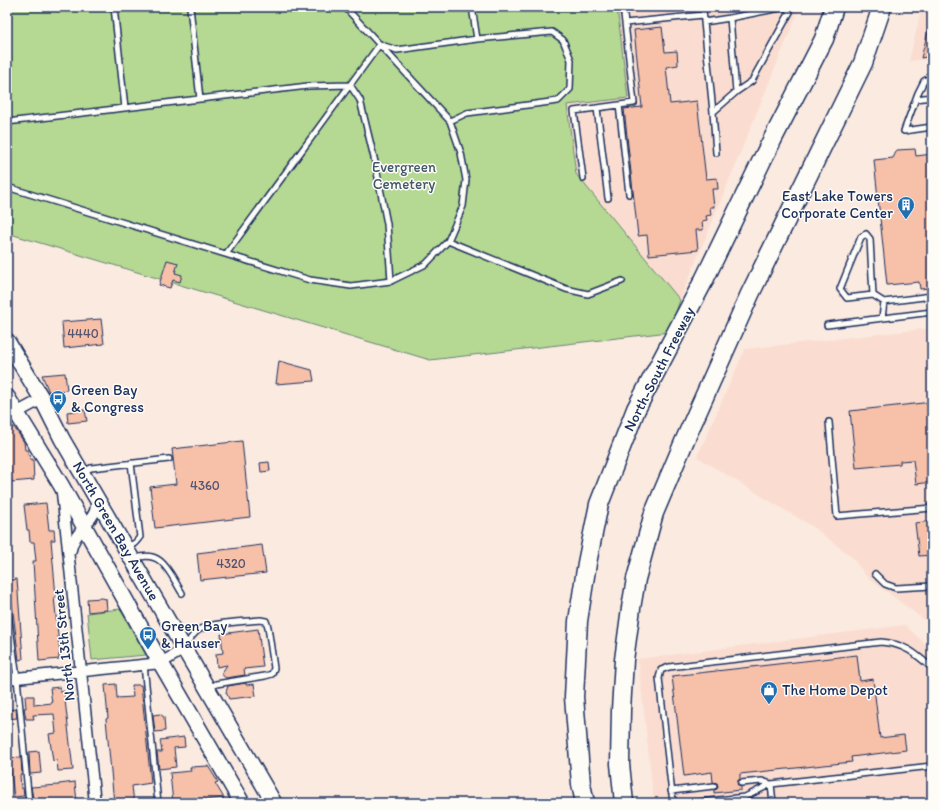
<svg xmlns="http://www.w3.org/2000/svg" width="939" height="810" font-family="Itim,sans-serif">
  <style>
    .built { fill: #faddd0 }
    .green { fill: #b5d892; stroke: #688478 }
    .building { fill: #f6c0a9; stroke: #1b2f5e }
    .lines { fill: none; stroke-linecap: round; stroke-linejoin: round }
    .service-casing { stroke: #1b2f5e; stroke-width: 8 }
    .minor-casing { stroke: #1b2f5e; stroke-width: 13 }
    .primary-casing { stroke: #1b2f5e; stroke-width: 18 }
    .motorway-casing { stroke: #1b2f5e; stroke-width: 21 }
    .service { stroke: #fdfcf7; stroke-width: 5 }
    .minor { stroke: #fdfcf7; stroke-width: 10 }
    .primary { stroke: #fdfcf7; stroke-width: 15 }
    .motorway { stroke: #fdfcf7; stroke-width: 18 }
    .labels { text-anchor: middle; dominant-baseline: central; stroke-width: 3; stroke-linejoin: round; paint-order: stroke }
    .number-label { font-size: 13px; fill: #525371 }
    .park-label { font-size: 15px; fill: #42596b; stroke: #fdfcf7 }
    .poi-label { font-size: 15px; fill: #1b2f5e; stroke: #fdfcf7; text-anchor: start }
    .street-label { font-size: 15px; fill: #1b2f5e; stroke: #fdfcf7 }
  </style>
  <rect width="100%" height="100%" fill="#fbeae0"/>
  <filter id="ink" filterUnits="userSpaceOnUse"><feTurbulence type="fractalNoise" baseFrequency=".025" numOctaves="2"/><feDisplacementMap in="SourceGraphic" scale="8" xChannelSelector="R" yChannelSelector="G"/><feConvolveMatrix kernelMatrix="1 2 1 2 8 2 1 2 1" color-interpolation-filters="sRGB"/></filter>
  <g filter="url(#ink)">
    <path class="built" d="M617,7H800L680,300L576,174L567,105L628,98Z
      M922,7H932V59L909,61Z
      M932,328V626L866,576L852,557L813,527L697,457L745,349Z
      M905,625L932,650V803H654L638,659Z"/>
    <path class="green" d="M7,7H617L628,98L567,105L576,174L680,300L669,332L430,360L7,233Z
      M120,609L146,655L92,660L87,613Z"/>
    <path class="building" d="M930,24H932V56L921,58Z
      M662,27L665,52L677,51L678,65L666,67L670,104L697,101L706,179L717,178L718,189H712L714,207H710L711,215L706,216L707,220L702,221L703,230H696L698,250L649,255L647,235L638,236L624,109L642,107L634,30Z
      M915,149L916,156L932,154V280L929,281L930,288L920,289L919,282L887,285L874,160L893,158L897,150Z
      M167,260L178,263L175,273L182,275L180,282L173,280L170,288L159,285Z
      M101,319L104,344L64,348L62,322Z
      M279,361L312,370L314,381L276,384Z
      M65,373L67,390L49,392L42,375Z
      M932,402V482L916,484L913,460L900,461V464L856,468L850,411Z
      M85,410L87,421L68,423L67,412Z
      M7,427H14L24,442L25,450H28V455H30L31,460L33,459L34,480L11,482L10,469H7Z
      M242,441L250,517L155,528L150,487L176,484L172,449Z
      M269,462L270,471L261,472L260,463Z
      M46,503L49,530H54L55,540H51L56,597H54L60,654H59V659L39,661L33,561H36L34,542H30L29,530H27L24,505Z
      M932,521V555L919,556L915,523Z
      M262,545L266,573L200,580L197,553Z
      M17,579L23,659L19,660L9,580Z
      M102,598L106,599L107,610L88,612L87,599Z
      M258,629L263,667L244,669L245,675L226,678L221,674L227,665L217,667L216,654L223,653L221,634Z
      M857,655L860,681L873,679L880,738L904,735L906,750L851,757L852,762L740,774V779L738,781L737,784L741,787V790L714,793V790L717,789L718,786L717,783L713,782L712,772L684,776L672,676Z
      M246,683V685L254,684L256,696L229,699L226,692L228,686Z
      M116,684L117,698L133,697L132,685H141L151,783L132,786L134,803H114L106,719L108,718L105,685Z
      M60,687V692L64,691L73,770L58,771L57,760L53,761L49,734L56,733L54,714L33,715L34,719H26L24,708H26L25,696H34V705L52,703L50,688Z
      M16,709L17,718L8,719L7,710Z
      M160,714L164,717L165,731L155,732L153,715Z
      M184,737L185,747L174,748L176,767L159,769L157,752H162L160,740Z
      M39,751L41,773L30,774L29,752Z
      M21,757L22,774L20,775L21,788H23L24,796L14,797L9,758Z
      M208,766L218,782L215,783L224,798L173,803L170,773L191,771L190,767Z
      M75,782L77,803H34L31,787L59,785V784Z"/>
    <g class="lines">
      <defs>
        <path id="service" d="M114,7L125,108
          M190,7L200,99
          M623,7L625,23
          M703,7L704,22L730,18L736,92L713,112L716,153
          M730,18L785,7
          M704,22L713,112
          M381,45L397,50L477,39L472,7
          M932,77L924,81L918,93L904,131L932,127
          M736,92L752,81L754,77L790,12L785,7
          M916,99L932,97
          M619,105L629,194
          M597,108L608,198
          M450,121L467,113L558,101L570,89L571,60L563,40L552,32L477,39
          M7,122L308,86L350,85L360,100L375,162L387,224L391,281
          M583,178L574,111L634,103L625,23L703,15
          M7,187L310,280L351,286L391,281L426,264L448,241L463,206L466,180L461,153L450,121L345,7
          M448,241L566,289L588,294L622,281
          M226,254L380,44
          M873,295L870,239L866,234L861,237L840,289L847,298L873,295L884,302L932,296
          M882,318L884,302
          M827,325L932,312
          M829,422L837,516L932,508
          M82,472L91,468L169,459
          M128,547L135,543L140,537L131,463
          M133,559C162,548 169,572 182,593
          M875,574L885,584L896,588L932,586
          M7,606L17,678L29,803
          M186,646C189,640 194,633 200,629C215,622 243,622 260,620L266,621L268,627L274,668L272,674L265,676L216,684L209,689
          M144,665L158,803
          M741,783L762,781L771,784L932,766
          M671,791L714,786
          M673,803L659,678L661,670L669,667L881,642C905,644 915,653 932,668
          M691,803L745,797L771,784L773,803"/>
        <path id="minor" d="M7,414L16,413L42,399
          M62,493L95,803
          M71,550C73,534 89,526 95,511C96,507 96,503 97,498
          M7,679L161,663L184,649"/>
        <path id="primary" d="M7,341L42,399L62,439L274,803
          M7,397L61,485L155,653L242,803"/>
        <path id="motorway" d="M585,803L581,784L574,697L578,621L587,563L599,504L636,409L704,280L764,156L824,39L834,7
          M624,803L620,764L621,710L624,660L631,608L636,579L654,513L684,442L750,294L863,63L882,7"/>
      </defs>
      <use href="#service" class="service-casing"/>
      <use href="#minor" class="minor-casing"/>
      <use href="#primary" class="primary-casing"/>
      <use href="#motorway" class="motorway-casing"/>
      <use href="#service" class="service"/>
      <use href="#minor" class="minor"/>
      <use href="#primary" class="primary"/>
      <use href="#motorway" class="motorway"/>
    </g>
  </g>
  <defs>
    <symbol id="building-pin" viewBox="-11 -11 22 30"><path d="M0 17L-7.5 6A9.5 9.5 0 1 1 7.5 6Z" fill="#1f6fb2" stroke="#fdfcf7"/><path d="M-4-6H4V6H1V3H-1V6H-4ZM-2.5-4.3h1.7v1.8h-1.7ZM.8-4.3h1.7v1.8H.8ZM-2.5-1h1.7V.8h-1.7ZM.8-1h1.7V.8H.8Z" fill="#fff"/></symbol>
    <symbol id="bus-pin" viewBox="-11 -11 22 30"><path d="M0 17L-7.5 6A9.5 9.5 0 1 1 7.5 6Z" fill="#1f6fb2" stroke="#fdfcf7"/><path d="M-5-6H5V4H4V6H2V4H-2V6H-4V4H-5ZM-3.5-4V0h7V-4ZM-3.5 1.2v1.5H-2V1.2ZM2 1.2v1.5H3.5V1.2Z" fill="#fff"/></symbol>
    <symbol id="shop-pin" viewBox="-11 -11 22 30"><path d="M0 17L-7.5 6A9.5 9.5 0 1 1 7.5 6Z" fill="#1f6fb2" stroke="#fdfcf7"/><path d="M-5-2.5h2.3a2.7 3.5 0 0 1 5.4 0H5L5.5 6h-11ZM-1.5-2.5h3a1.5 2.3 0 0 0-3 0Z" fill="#fff"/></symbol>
  </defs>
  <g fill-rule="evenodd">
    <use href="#building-pin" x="896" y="195" width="20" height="27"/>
    <use href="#bus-pin" x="48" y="389" width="20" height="27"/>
    <use href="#bus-pin" x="138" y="625" width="20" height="27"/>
    <use href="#shop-pin" x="759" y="680" width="20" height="27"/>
  </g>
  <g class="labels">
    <g class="number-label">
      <text x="83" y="333">4440</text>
      <text x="205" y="485">4360</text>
      <text x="231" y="563">4320</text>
    </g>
    <g class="park-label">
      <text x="404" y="167">Evergreen<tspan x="404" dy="17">Cemetery</tspan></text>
    </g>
    <g class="poi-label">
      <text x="893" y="196" text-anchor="end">East Lake Towers<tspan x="893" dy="17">Corporate Center</tspan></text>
      <text x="71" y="390">Green Bay<tspan x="71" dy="17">&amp; Congress</tspan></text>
      <text x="161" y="626">Green Bay<tspan x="161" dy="17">&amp; Hauser</tspan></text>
      <text x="782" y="690">The Home Depot</text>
    </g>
    <g class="street-label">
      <text transform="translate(659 369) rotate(-63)">North-South Freeway</text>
      <text transform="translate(116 531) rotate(60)">North Green Bay Avenue</text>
      <text transform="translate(64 645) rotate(-96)">North 13th Street</text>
    </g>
  </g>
  <rect width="939" height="810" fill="none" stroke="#fdfcf7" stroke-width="24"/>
  <rect x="12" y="12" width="915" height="786" fill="none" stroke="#1b2f5e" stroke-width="1.5" filter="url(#ink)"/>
</svg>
